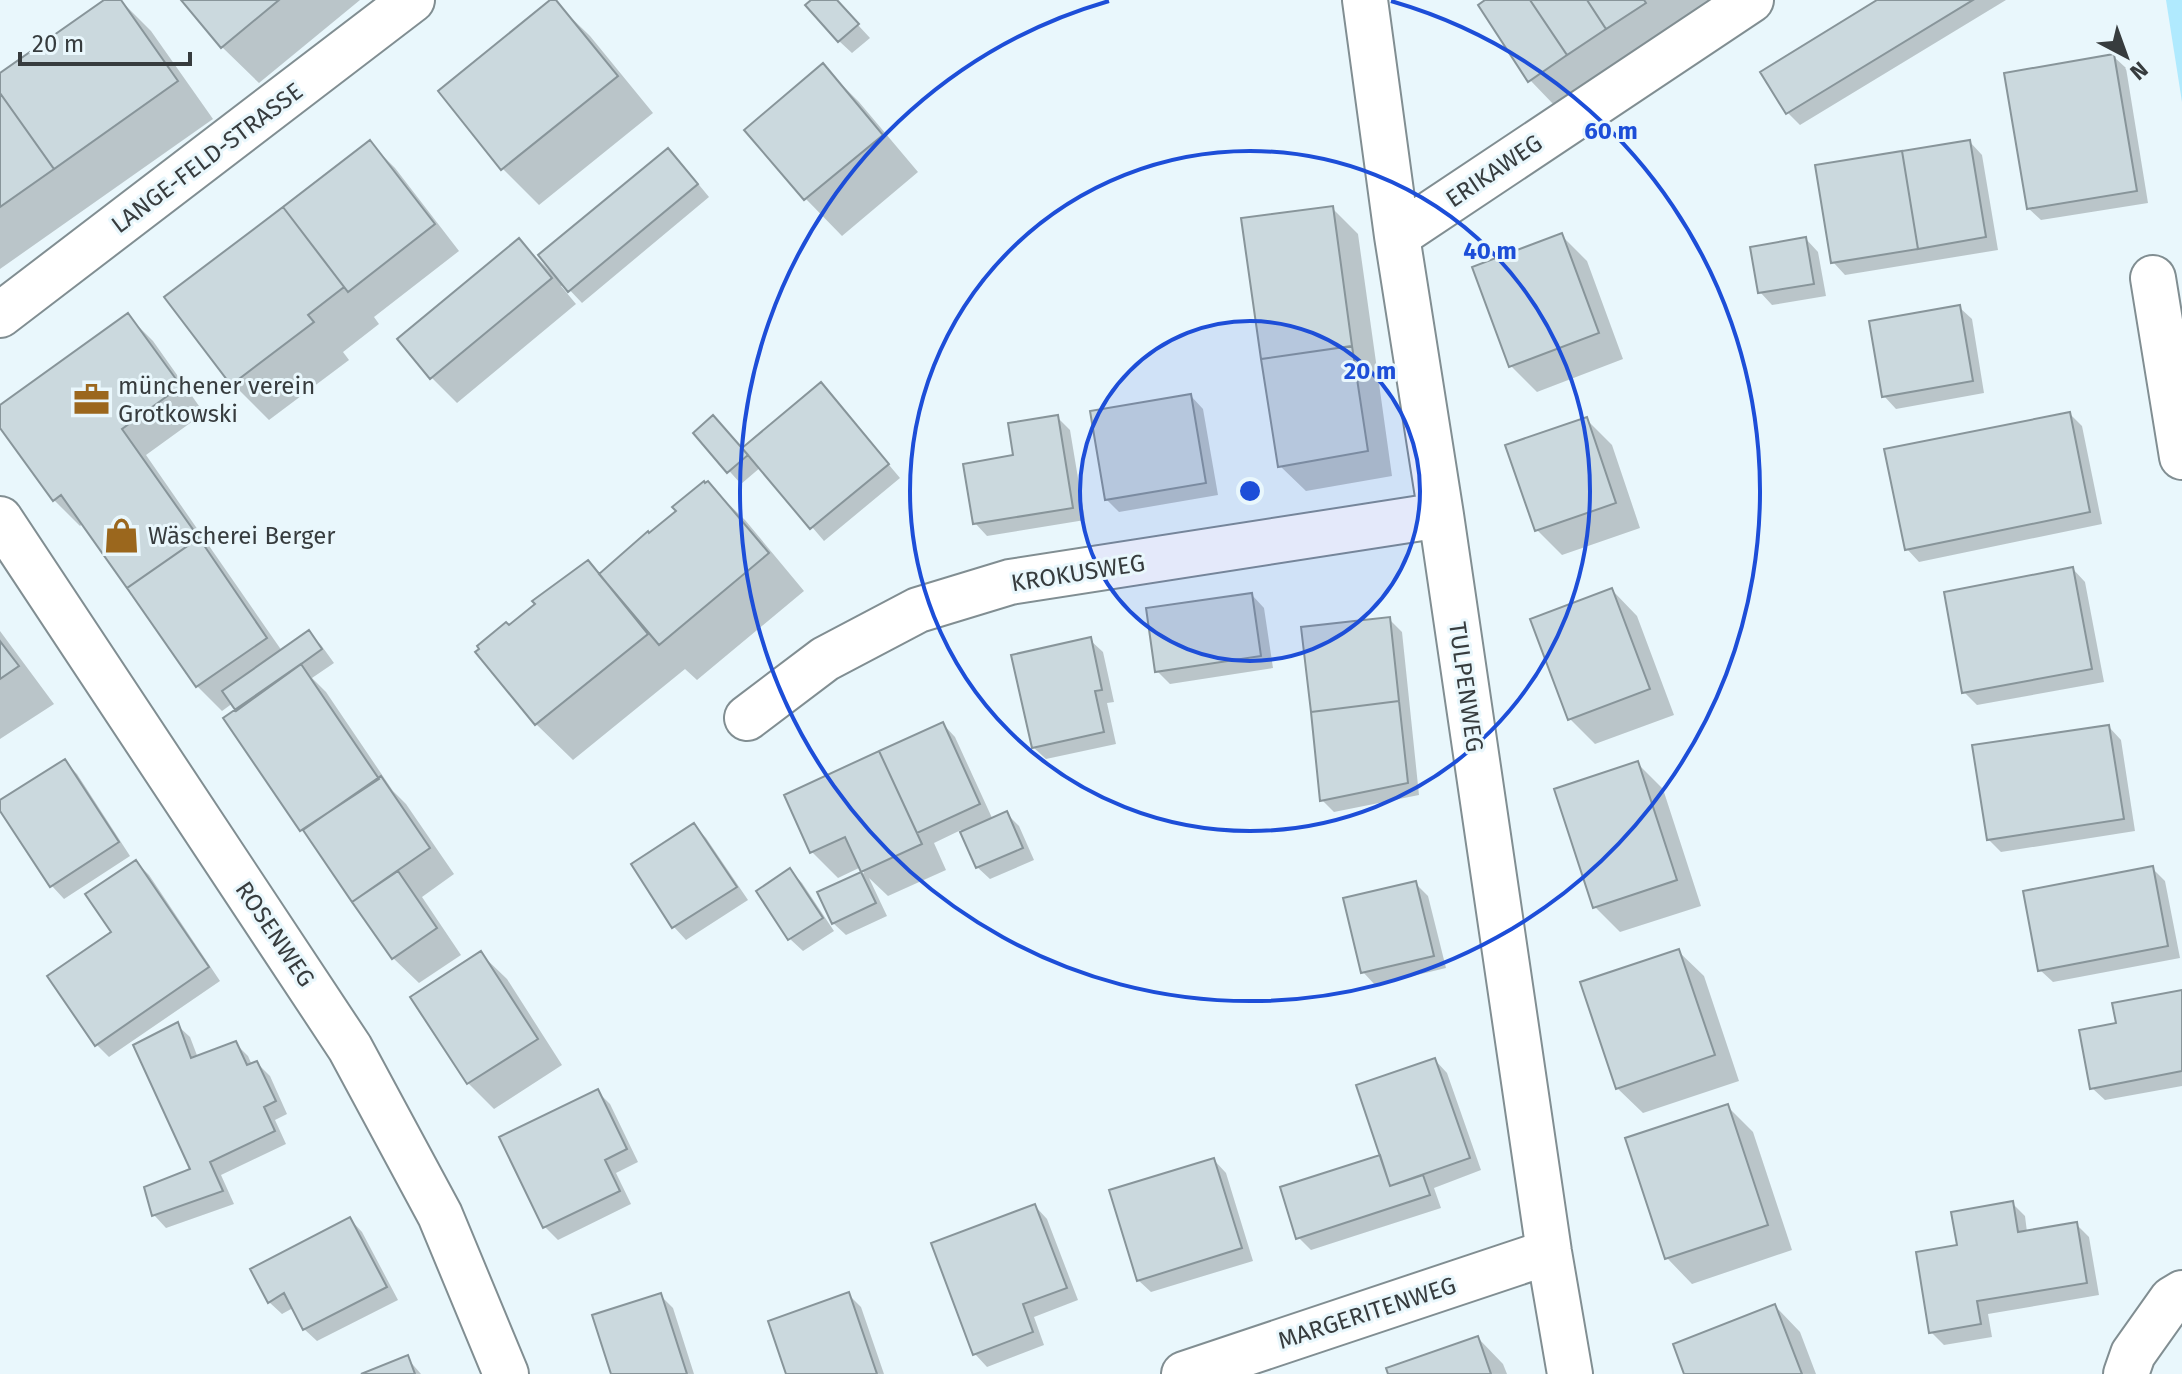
<svg xmlns="http://www.w3.org/2000/svg" width="2182" height="1374" font-family="'Fira Sans',sans-serif">
  <style>
    .green { fill: #b0eafe }
    .shadow { fill: #0003 }
    .building { fill: #cbd9de; stroke: #88959a; stroke-width: 2 }
    .lines { fill: none; stroke-linecap: round; stroke-linejoin: round }
    .minor-casing { stroke: #818e92; stroke-width: 48 }
    .minor { stroke: #fff; stroke-width: 44 }
    .ring { fill: none; stroke: #1d4ed8; stroke-width: 4 }
    .labels { text-anchor: middle; dominant-baseline: central; stroke-width: 6; stroke-linejoin: round; paint-order: stroke }
    .street-label { font-size: 24px; fill: #373c3e; stroke: #e9f7fc }
    .poi-label { font-size: 24px; fill: #373c3e; stroke: #e9f7fc; text-anchor: start }
    .centre { fill: #1d4ed8; stroke: #e9f7fc; stroke-width: 4 }
    .ring-label { font-size: 24px; text-anchor: middle; font-weight: bold; fill: #1d4ed8; stroke: #e9f7fc; stroke-width: 6; stroke-linejoin: round; paint-order: stroke }
  </style>
  <rect width="100%" height="100%" fill="#e9f7fc"/>
  <path class="green" d="M2166,0H2182V102Z"/>
  <path class="shadow" d="M107,0H120L151,31L213,119L0,269V76Z
    M184,0H360L259,83L222,47Z
    M553,0L590,36L653,113L539,205L502,168Z
    M814,0H835L870,38L852,53L839,41Z
    M1489,0H1714L1555,106L1530,80Z
    M1880,0H2006L1800,125L1788,113L1763,72Z
    M2113,56L2126,68L2148,203L2041,220L2028,208Z
    M823,66L859,102L918,172L842,236L806,199L747,130Z
    M1970,142L1982,155L1998,250L1845,275L1833,262Z
    M370,143L395,168L459,251L374,317L379,324L343,352L349,360L269,420L233,384L167,297Z
    M681,163L709,197L582,303L564,284L561,286L576,304L457,403L432,378L519,240L551,272Z
    M1332,208L1358,234L1392,476L1306,491L1280,466Z
    M1561,235L1587,261L1623,359L1537,392L1511,366L1475,268Z
    M1806,239L1818,252L1826,296L1772,305L1760,292Z
    M1959,307L1972,319L1984,393L1896,409L1884,396Z
    M128,316L153,341L204,413L146,455L282,651L308,633L321,645L334,663L312,678L326,692L393,791L406,804L454,874L422,897L461,955L419,983L393,958L314,842L302,830L288,811L233,703L222,711L197,686L83,523L80,526L54,500L0,424V407Z
    M821,384L900,478L824,541L761,467L741,484L695,433L743,450Z
    M1191,396L1203,409L1218,495L1119,512L1106,499Z
    M2070,414L2082,426L2102,524L1919,562L1907,549Z
    M1057,417L1070,430L1085,520L987,536L975,523Z
    M1587,420L1612,445L1640,528L1562,555L1537,530Z
    M708,484L745,520L804,591L697,680L685,669L573,760L536,724L478,652L509,628L600,575L649,536Z
    M2073,569L2085,582L2104,682L1977,705L1964,692Z
    M1612,590L1637,616L1674,715L1595,744L1570,719Z
    M1252,595L1264,608L1273,668L1170,684L1157,671Z
    M1389,619L1402,632L1419,795L1334,812L1322,800Z
    M0,631L54,704L0,739Z
    M1090,640L1103,652L1114,702L1107,703L1116,744L1046,759L1033,747Z
    M943,724L955,737L993,820L1007,814L1019,826L1034,860L990,879L977,867L961,830L934,843L946,870L888,896L869,878L887,916L846,935L833,923L820,893L864,873L861,867L838,878L812,852L787,796L879,753L885,759Z
    M2109,727L2121,740L2135,831L2001,852L1988,839Z
    M65,762L77,774L130,856L64,899L52,886L0,807V803Z
    M1637,763L1663,789L1701,906L1620,932L1595,907Z
    M694,825L706,838L748,900L686,940L674,927L634,865Z
    M136,862L149,875L220,981L109,1057L96,1044L114,933Z
    M2152,868L2165,881L2180,958L2053,982L2040,970Z
    M790,870L802,883L834,931L803,951L790,939L759,891Z
    M1415,883L1428,896L1446,968L1375,985L1363,972Z
    M1678,951L1704,976L1739,1081L1643,1113L1617,1088Z
    M481,954L507,979L562,1065L494,1109L468,1083Z
    M2182,992V1086L2105,1100L2092,1088L2118,1024Z
    M177,1025L190,1037L198,1058L235,1043L248,1056L252,1065L257,1063L270,1076L287,1114L275,1120L286,1144L221,1175L234,1204L166,1228L154,1215L147,1188L193,1170Z
    M1435,1060L1447,1073L1481,1170L1434,1188L1441,1208L1311,1250L1298,1237L1382,1156Z
    M597,1091L610,1104L638,1162L616,1173L631,1204L558,1240L545,1227L502,1138Z
    M1727,1106L1753,1132L1792,1250L1692,1284L1667,1258Z
    M1214,1160L1226,1173L1253,1261L1151,1292L1138,1280Z
    M2012,1203L2025,1216L2027,1232L2076,1224L2089,1237L2099,1295L1988,1314L1992,1337L1944,1345L1931,1332L1959,1246Z
    M1035,1206L1047,1219L1078,1300L1034,1317L1044,1345L987,1367L975,1354Z
    M350,1219L362,1232L398,1300L317,1341L304,1329L293,1308L282,1314L269,1302Z
    M660,1295L673,1308L694,1374H613Z
    M849,1295L861,1307L884,1374H788Z
    M1775,1306L1800,1332L1816,1374H1687Z
    M1478,1338L1503,1364L1507,1374H1390Z
    M407,1358L421,1374H367Z"/>
  <path class="building" d="M104,0H121L178,81L54,169L0,93V73Z
    M181,0H279L221,48Z
    M550,0H556L618,76L501,170L438,91Z
    M811,0H837L859,24L838,42L805,5Z
    M1485,0H1530L1567,55L1528,82L1478,5Z
    M1530,0H1587L1606,29L1567,55Z
    M1587,0H1644L1646,3L1606,29Z
    M1877,0H1973L1786,114L1760,72Z
    M2114,54L2137,191L2027,209L2004,73Z
    M823,63L883,135L804,200L744,130Z
    M0,93L54,169L0,207Z
    M370,140L435,224L348,292L283,207Z
    M1970,140L1986,237L1918,249L1902,151Z
    M668,148L698,184L568,292L538,255Z
    M1902,151L1918,249L1831,263L1815,165Z
    M1333,206L1352,346L1261,359L1241,218Z
    M283,207L344,287L308,315L314,322L231,385L164,297Z
    M1562,233L1599,333L1509,367L1472,267Z
    M1806,237L1814,284L1758,293L1750,247Z
    M519,238L552,278L430,379L397,339Z
    M1960,305L1973,381L1882,397L1869,321Z
    M128,313L181,386L122,429L199,538L127,588L61,495L53,501L0,428V405Z
    M1352,346L1368,451L1278,467L1261,359Z
    M821,382L889,464L810,529L742,448Z
    M1191,394L1206,483L1105,500L1090,411Z
    M2070,412L2090,512L1905,550L1884,449Z
    M713,415L748,455L727,473L693,433Z
    M1058,415L1073,508L973,524L963,464L1013,455L1008,423Z
    M1587,417L1616,503L1535,531L1505,445Z
    M704,481L705,483L708,481L769,553L659,645L599,574L648,531L649,533L676,511L672,507Z
    M199,538L267,638L196,687L127,588Z
    M588,560L648,634L535,725L475,652L479,649L477,646L506,622L509,625L535,604L532,601Z
    M2073,567L2092,669L1962,693L1944,592Z
    M1612,588L1650,689L1568,720L1530,619Z
    M1252,593L1261,656L1155,672L1146,608Z
    M1390,617L1399,701L1311,712L1301,627Z
    M309,630L322,649L236,711L222,691Z
    M1091,637L1102,690L1095,691L1104,732L1032,748L1011,655Z
    M0,641L19,666L0,679Z
    M301,664L379,779L300,831L223,718Z
    M1399,701L1408,783L1320,801L1311,712Z
    M943,722L980,804L917,833L879,751Z
    M2109,725L2124,819L1987,840L1972,745Z
    M879,751L922,844L861,872L845,837L810,853L784,795Z
    M65,759L119,842L50,887L0,811V800Z
    M1638,761L1677,880L1593,908L1554,789Z
    M381,776L430,848L352,902L303,830Z
    M1007,811L1023,848L976,868L960,832Z
    M694,823L737,887L672,928L631,864Z
    M136,860L209,967L95,1046L47,976L111,932L85,894Z
    M2153,866L2168,946L2038,971L2023,891Z
    M790,868L823,918L788,940L756,891Z
    M398,871L437,928L392,959L352,902Z
    M861,872L876,903L832,924L817,892Z
    M1416,881L1434,956L1361,973L1343,898Z
    M1679,949L1715,1055L1616,1089L1580,982Z
    M481,951L538,1039L467,1084L410,997Z
    M2182,990V1071L2090,1089L2079,1030L2116,1023L2112,1003Z
    M178,1022L191,1058L236,1041L247,1065L257,1061L276,1101L264,1107L275,1131L210,1162L223,1191L152,1216L144,1187L190,1169L133,1045Z
    M1435,1058L1470,1158L1390,1186L1356,1085Z
    M598,1089L627,1149L605,1160L620,1191L543,1228L499,1137Z
    M1728,1104L1768,1225L1665,1259L1625,1138Z
    M1380,1155L1390,1186L1423,1175L1430,1195L1296,1239L1280,1187Z
    M1214,1158L1242,1248L1137,1281L1109,1190Z
    M2013,1201L2018,1232L2077,1222L2087,1283L1977,1301L1981,1324L1929,1333L1916,1252L1957,1245L1951,1212Z
    M1035,1204L1067,1288L1023,1304L1033,1332L973,1355L931,1243Z
    M350,1217L387,1287L303,1330L284,1293L268,1303L250,1269Z
    M849,1292L877,1374H786L768,1321Z
    M661,1293L687,1374H611L592,1315Z
    M1775,1304L1802,1374H1684L1673,1344Z
    M1478,1336L1491,1374H1388L1386,1368Z
    M408,1355L415,1374H361Z"/>
  <g class="lines">
    <defs>
      <path id="minor" d="M1365,0L1397,236L1441,515L1549,1252L1570,1374
        M1397,236L1751,0
        M2153,278L2182,457
        M0,315L412,0
        M0,519L350,1048L440,1215L506,1374
        M747,718L825,659L918,610L1010,582L1441,515
        M1184,1374L1549,1252
        M2126,1374L2133,1354L2172,1299L2182,1293"/>
    </defs>
    <use href="#minor" class="minor-casing"/>
    <use href="#minor" class="minor"/>
  </g>
  <circle cx="1250" cy="491" r="170" fill="#1d4ed8" fill-opacity=".12"/>
  <g class="ring">
    <circle cx="1250" cy="491" r="170"/>
    <circle cx="1250" cy="491" r="340"/>
    <path d="M1391 1A510 510 0 1 1 1109 1"/>
  </g>
  <defs>
    <symbol id="office-bare" viewBox="-9 -9 18 18"><path d="M-6-3h4V-5.5h4V-3h4V5H-6ZM-1-4.5V-3h2v-1.5ZM-6 0V1H6V0Z" fill="#9b671d" stroke="#e9f7fc" stroke-width="2.5" paint-order="stroke"/></symbol>
    <symbol id="shop-bare" viewBox="-9 -9 18 18"><path d="M-5-2.5h2.3a2.7 3.5 0 0 1 5.4 0H5L5.5 6h-11ZM-1.5-2.5h3a1.5 2.3 0 0 0-3 0Z" fill="#9b671d" stroke="#e9f7fc" stroke-width="2.5" paint-order="stroke"/></symbol>
  </defs>
  <g fill-rule="evenodd">
    <use href="#office-bare" x="66" y="374" width="51" height="51"/>
    <use href="#shop-bare" x="96" y="510" width="51" height="51"/>
  </g>
  <g class="labels">
    <g class="street-label">
      <text transform="translate(207 158) rotate(-37)">LANGE-FELD-STRASSE</text>
      <text transform="translate(1494 171) rotate(-34)">ERIKAWEG</text>
      <text transform="translate(1078 573) rotate(-9)">KROKUSWEG</text>
      <text transform="translate(1466 687) rotate(82)">TULPENWEG</text>
      <text transform="translate(275 934) rotate(56)">ROSENWEG</text>
      <text transform="translate(1367 1313) rotate(-18)">MARGERITENWEG</text>
    </g>
    <g class="poi-label">
      <text x="118" y="386">münchener verein<tspan x="118" dy="28">Grotkowski</tspan></text>
      <text x="148" y="536">Wäscherei Berger</text>
    </g>
  </g>
  <circle cx="1250" cy="491" r="12" class="centre"/>
  <g class="ring-label">
    <text x="1611" y="139">60 m</text>
    <text x="1490" y="259">40 m</text>
    <text x="1370" y="379">20 m</text>
  </g>
  <g transform="translate(2126 56) rotate(139)" stroke="#e9f7fc" stroke-width="6" paint-order="stroke">
  <path d="M0-6L14 30L0 20L-14 30Z" fill="#373c3e"/>
  <text y="-12" font-size="22" font-weight="bold" text-anchor="middle" fill="#373c3e">N</text>
  </g>
  <path d="M20 52v12h170v-12" fill="none" stroke="#373c3e" stroke-width="4"/>
  <text x="32" y="52" font-size="24" fill="#373c3e" stroke="#e9f7fc" stroke-width="6" paint-order="stroke">20 m</text>
</svg>
